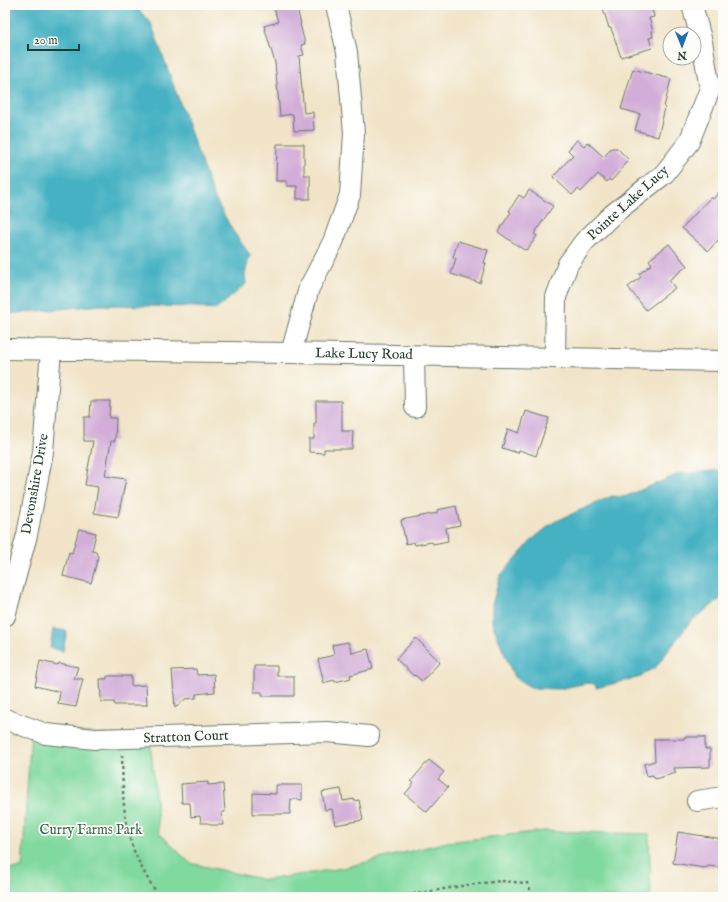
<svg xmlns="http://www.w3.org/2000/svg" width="728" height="902" font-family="'IM FELL English',serif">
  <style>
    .green { fill: #80d99f; stroke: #508b6a }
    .water { fill: #44b1c2; stroke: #32777b }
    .building { fill: #d2add8 }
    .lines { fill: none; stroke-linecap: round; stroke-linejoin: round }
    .minor-casing { stroke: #687768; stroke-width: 22 }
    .path { stroke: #687768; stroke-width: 2.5; stroke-dasharray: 3 3; stroke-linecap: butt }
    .minor { stroke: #fff; stroke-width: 20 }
    .labels { text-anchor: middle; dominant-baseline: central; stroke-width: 3.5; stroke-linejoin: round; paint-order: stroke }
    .street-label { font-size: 14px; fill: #1f3d34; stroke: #fdfcf7 }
    .park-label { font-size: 14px; fill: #37644f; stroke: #fdfcf7 }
  </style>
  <rect width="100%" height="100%" fill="#fdfcf7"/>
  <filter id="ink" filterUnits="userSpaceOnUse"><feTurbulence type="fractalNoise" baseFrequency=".025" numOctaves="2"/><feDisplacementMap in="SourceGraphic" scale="8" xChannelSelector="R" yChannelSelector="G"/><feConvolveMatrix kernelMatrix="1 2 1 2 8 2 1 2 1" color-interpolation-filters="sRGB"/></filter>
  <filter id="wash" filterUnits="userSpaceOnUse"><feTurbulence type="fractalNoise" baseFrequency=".012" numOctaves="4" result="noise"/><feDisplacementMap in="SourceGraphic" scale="16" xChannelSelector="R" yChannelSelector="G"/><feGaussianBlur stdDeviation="0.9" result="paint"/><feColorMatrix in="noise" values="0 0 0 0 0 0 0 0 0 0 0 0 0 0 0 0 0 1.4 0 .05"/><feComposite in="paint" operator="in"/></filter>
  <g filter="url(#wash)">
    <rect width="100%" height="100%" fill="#f1e4c8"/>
    <path class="green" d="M31,728L150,738L159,833L190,863L265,880L343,868L447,842L544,831L649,834L651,897H5V869L22,868Z"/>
    <path class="water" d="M5,5H134L151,23L214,197L233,231L250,255L245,274L246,284L217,309L195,307L102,305L5,314Z
      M723,470V597L691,621L655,668L644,673L641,677L596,688L595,684L587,683L559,689L532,688L514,677L492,623V605L500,576L534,538L554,522L612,496L624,497L679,474Z
      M53,629L67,631L63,651L50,648Z"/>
    <g id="blocks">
      <path class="building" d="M285,5H296L301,24H300L305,44L301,45L304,55L299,56L304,113L313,112L314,130L294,131L293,114L280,116L275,63L264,26L278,22L274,8Z
        M602,5H651L654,17L649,18L653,31H652L653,37L649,38L652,48L621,57L611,28H609Z
        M633,69L671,79L664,107L665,108L658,137L635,130L640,114L621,109Z
        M577,140L584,146L587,142L604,157L611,148H617L629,160L623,166V168L611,181L609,179L607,182L598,174L581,192L578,189L572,195L553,177L573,155L568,150Z
        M277,144H304V175H310V199H297V186H287V181H276Z
        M723,188V235L708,251L682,228L711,197L713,199Z
        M529,190L553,206L534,234L537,236L527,250L525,249L524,250L498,232L511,212L509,211L519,195L524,198Z
        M458,241L488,250L484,263H486L480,283L451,274L456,258L453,257Z
        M669,244L687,266L669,280L675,288L646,310L628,287L641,277L639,274L652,264L649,260Z
        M91,401H110L109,418H116L115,441H111L105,476L126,479L118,517L94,513L98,487L85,485L93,441H84V417H90Z
        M316,401H341V412H342V431H353L352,449H324V453L309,452V439H314V423H316Z
        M526,411L549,418L536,456L519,450L518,453L502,448L508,429L519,433Z
        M456,506L460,525L446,528L448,541L433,544L432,542L415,545L414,542L406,544L401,520L437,513V510Z
        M79,529L96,533L92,551L96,552L98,557L91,583L63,576L69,552L72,553Z
        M416,638L440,662L422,681L415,675L414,676L396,659Z
        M348,642L352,653L368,649L373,669L350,675L351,678L335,682L334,680L324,683L318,659L334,655L332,645Z
        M40,661L58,665L59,663L78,667L74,679H83L76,707L58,704L60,692L35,686Z
        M254,666H277V676H294V696H262V692H254Z
        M196,669L197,675L214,674L215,692L196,694V698L185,699L175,708L172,670Z
        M107,676H131V686L146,685L147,705H115L114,702H101L100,679H107Z
        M684,737H705V749H710V767L674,768L676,773L655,779L653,775L647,776L644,764L655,761L654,739H684Z
        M429,760L444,772L438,779L448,787L427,812L405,794L414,783L411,781Z
        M208,782V785L223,784L225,812H222L223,825H211L208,823H201L200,816L191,817L190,803H182L181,784Z
        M276,785H302V800L291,799L290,814H253V793L276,794Z
        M341,789L343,801L354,799V801L359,800L363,820L335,825L332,809L325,810L322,792Z
        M678,832L723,839V868L709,866L704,868L673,863Z"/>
    </g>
  </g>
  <g filter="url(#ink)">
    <use href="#blocks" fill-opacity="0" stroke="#687768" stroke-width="1"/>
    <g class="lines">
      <defs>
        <path id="minor" d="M5,349L291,353L723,361
          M291,353L309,288L333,242L350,195L354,133L347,52L336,5
          M414,356L415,407
          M555,358L556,297L568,264L584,242L613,214L664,174L689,142L710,89L702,42L692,5
          M5,616L27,535L43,452L51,350
          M5,719L46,734L95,739L327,732L369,736
          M697,801L723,797"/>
      </defs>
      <use href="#minor" class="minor-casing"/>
      <path class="path" d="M122,755C123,784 122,814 131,842C137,861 148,881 160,897
        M395,897L468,885L500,881L527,883L534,897"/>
      <use href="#minor" class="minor"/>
    </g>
  </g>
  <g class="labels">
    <g class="street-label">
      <text transform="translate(628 203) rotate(-42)">Pointe Lake Lucy</text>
      <text transform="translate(364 354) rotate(1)">Lake Lucy Road</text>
      <text transform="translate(35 484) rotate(-80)">Devonshire Drive</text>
      <text transform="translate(186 737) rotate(-2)">Stratton Court</text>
    </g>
    <g class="park-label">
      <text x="91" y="830">Curry Farms Park</text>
    </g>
  </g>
  <rect width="728" height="902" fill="none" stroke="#fdfcf7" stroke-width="20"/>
  <g transform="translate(682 46) rotate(179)"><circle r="19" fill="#fdfcf7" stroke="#a4b0a9"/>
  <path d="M0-3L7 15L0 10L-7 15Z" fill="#1f6fb2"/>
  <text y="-6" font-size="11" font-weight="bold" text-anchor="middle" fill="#1f3d34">N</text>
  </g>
  <path d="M28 44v6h51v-6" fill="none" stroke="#1f3d34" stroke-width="2"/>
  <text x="34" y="44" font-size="12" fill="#1f3d34" stroke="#fdfcf7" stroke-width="3" paint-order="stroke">20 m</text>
</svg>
